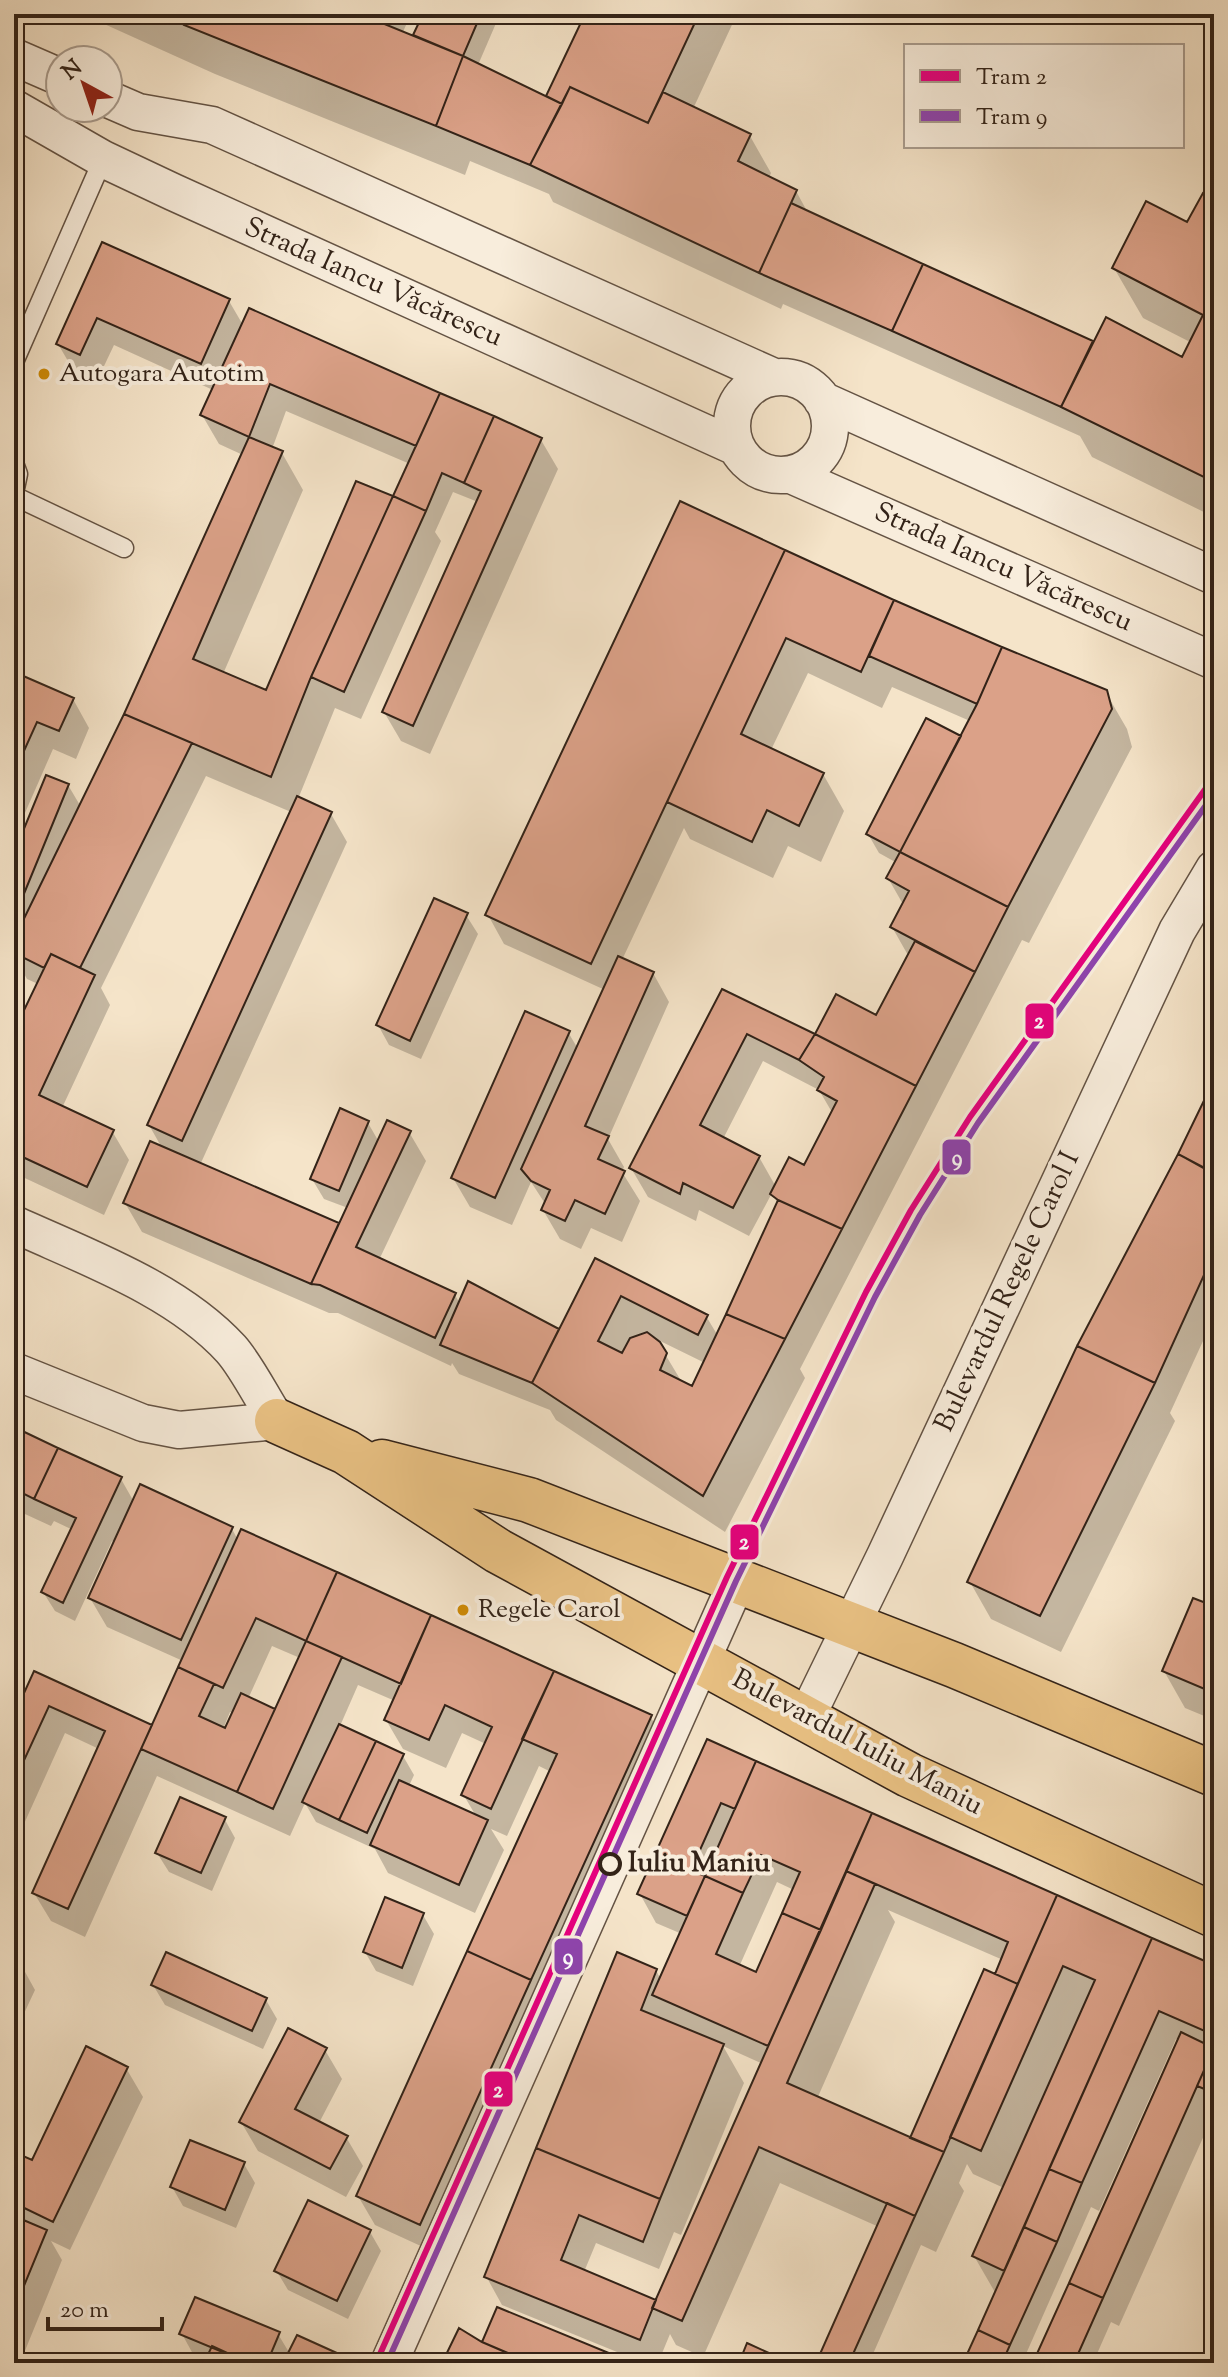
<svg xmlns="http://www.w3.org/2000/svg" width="1228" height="2377" font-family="'Sorts Mill Goudy',serif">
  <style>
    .shadow { fill: #0003; fill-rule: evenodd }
    .building { fill: #dba188; stroke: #332318; stroke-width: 2 }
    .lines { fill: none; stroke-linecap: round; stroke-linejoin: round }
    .service-casing { stroke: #645344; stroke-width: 21 }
    .minor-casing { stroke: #645344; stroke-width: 39 }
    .primary-casing { stroke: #332318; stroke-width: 47 }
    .service { stroke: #f8eddc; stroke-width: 18 }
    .minor { stroke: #f8eddc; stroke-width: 36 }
    .primary { stroke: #eac284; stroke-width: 44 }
    .tram-1-casing { stroke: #f8eddc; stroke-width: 12 }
    .tram-2-casing { stroke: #f8eddc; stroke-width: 12 }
    .tram-1 { stroke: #e5007d; stroke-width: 6 }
    .tram-2 { stroke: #8e44ad; stroke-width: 6 }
    .bus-dot { fill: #d08c05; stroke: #f8eddc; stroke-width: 3 }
    .stop-dot { fill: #f8eddc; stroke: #332318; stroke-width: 4 }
    .labels { text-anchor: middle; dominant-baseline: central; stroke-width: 8; stroke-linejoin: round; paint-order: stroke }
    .bus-label { font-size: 26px; fill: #332318; stroke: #f8eddc; text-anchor: start }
    .street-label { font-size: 28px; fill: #332318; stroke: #f8eddc }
    .stop-label { font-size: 28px; font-weight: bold; fill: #332318; stroke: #f8eddc; text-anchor: start }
    .line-badge { stroke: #f8eddc; stroke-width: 3 }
    .badge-label { font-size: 22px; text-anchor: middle; font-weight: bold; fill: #fff }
  </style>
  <rect width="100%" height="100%" fill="#f5e4c9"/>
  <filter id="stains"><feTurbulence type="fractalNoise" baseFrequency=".0025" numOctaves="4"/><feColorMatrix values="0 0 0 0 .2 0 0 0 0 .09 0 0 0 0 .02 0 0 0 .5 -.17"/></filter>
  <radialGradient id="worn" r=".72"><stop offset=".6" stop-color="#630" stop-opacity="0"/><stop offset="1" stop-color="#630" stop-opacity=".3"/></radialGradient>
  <path class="shadow" d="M82,14H353L369,20L365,14H411L402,34L419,40L416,35L425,14H500L478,65L547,99L587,14H737L693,109L750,136L771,173L769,178L796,191L808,213L1092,343L1094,346L1183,360L1192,343L1143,318L1114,268L1188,225L1214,201V517L1092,457L1080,436L783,304L781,309L553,202L549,194L470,161L465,175L215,74Z
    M741,14H769L764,25Z
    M103,245L229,301L243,325L541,440L558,469L430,754L401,741L384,712L478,502L453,492L435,532L441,541L361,719L335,708L298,799L331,814L347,842L200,1165L340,1225L348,1208L324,1199L312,1179L368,1123L379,1142L409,1132L426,1161L379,1260L455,1295L460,1304L557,1331L559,1334L595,1261L706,1316L718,1336L778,1204L772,1193L749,1236L699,1210L696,1221L648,1197L631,1168L722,992L816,1036L877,1018L909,957L892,927L904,906L888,878L897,863L879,853L868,834L961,738L970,721L892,687L882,708L808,673L771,750L823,774L844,811L821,862L788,846L773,878L690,839L684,828L622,960L653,973L669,1002L608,1139L624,1167L622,1172L640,1201L622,1242L591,1228L581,1249L560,1239L543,1210L546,1205L531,1182L512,1225L470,1207L453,1178L568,1032L578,1049L605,990L504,944L488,915L680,503L893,601L1105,691L1127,729L1132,747L1029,943L1022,940L800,1369L805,1378L725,1532L556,1420L550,1410L459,1374L452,1363L451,1366L338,1313H329L142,1232L125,1203L162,1148L149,1125L291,812L206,776L101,988L110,1005L62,1108L112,1131L129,1160L104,1215L14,1173V1036L38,984L27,979L14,956V858L68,785L81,807L126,715L243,455L219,444L202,415L213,390L114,345L96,383L75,373L58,344ZM286,411L410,464L394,498L267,693L223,674L303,490L282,453L272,449ZM763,1061L819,1090L833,1114L805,1168L776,1187L759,1157L723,1139ZM656,1339L705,1363L693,1389L683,1384Z
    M14,696L73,699L89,728L76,759L53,749L14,838Z
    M466,915L478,934L421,1059L389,1045L378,1025Z
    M1214,1085V1317L1170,1413L1175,1421L1061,1652L991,1619L970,1582L1079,1348L1180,1154Z
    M14,1429L121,1479L134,1502L232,1529L238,1540L650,1716L667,1745L436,2253L375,2225L358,2196L551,1772L539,1766L507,1836L491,1829L504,1850L475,1913L388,1873L375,1849L316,1822L305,1803L290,1836L157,1776L85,1937L51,1921L34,1893L99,1749L65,1733L14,1846V1720L35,1674L153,1727L183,1661L107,1627L90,1598L115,1543L112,1541L75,1621L55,1611L43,1592L73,1530L54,1521L51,1526L14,1509ZM272,1646L300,1658L276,1711L248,1699ZM358,1685L395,1701L386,1720L403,1749L446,1768L462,1733L486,1744L463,1794L476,1816L409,1786L414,1775L403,1756L340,1726ZM230,1712L234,1713L226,1730L223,1729Z
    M1214,1604V1720L1185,1708L1164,1671Z
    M708,1742L1214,1968V2113L1119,2326L1111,2322L1093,2363H1036L1179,2040L1176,2039L1099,2211L1091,2207L1022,2363H965L996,2294L974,2256L1004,2188L973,2174L967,2164L959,2183L964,2191L936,2252L921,2245L869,2363H818L879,2227L780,2183L703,2357L676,2345L670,2334L658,2363H644L502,2305L486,2276L656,1970L661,1980L682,1934L656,1923L640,1894ZM777,1882L794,1890L757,1974L739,1967ZM888,1910L1003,1960L911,2140L817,2099L895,1922ZM723,2046L763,2064L657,2302L584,2272L596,2243L659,2269L674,2232L681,2235L744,2083Z
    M224,1818L235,1838L212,1891L169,1872L157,1853Z
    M423,1915L434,1934L413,1986L376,1971L365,1952Z
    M14,1957L19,1961L35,1990L14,2035Z
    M153,1985L266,2000L277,2019L263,2049L165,2005Z
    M325,2050L342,2079L319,2123L346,2137L363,2166L346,2197L258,2151L241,2122Z
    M126,2068L143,2097L70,2250L51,2241L62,2260L20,2363H14V2154L33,2163Z
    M244,2164L255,2183L236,2228L183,2206L172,2187Z
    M370,2232L381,2251L348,2319L288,2290L276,2270Z
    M182,2334H278L290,2354L354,2363H207L208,2360L193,2354Z"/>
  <path class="building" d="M189,14H360L463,56L436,126L184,25Z
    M423,14H481L463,56L413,35Z
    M585,14H699L648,123L570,87L562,104L546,96Z
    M463,56L562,104L530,165L436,126Z
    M570,87L648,123L663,92L751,134L738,161L797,190L759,273L530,165Z
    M1203,193L1214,198V482L1061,407L1106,317L1182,357L1203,315L1112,268L1146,201L1187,222Z
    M791,203L923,264L892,331L759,273Z
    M102,242L230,299L201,364L97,318L80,355L56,344Z
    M923,264L1093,341L1061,407L892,331Z
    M249,308L440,393L416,446L270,384L249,437L200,415Z
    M440,393L494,416L464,483L442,473L426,511L393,496Z
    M494,416L542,438L413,726L382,712L481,491L464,483Z
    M249,437L283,451L193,659L266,690L356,481L393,496L311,677L271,777L124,714Z
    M393,496L426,511L344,692L311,677Z
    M680,501L785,550L591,964L485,915Z
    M785,550L894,600L861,672L786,638L741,734L824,773L799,826L767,810L752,842L667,802Z
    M894,600L1002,647L977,704L869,656Z
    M1002,647L1107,690L1112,709L1008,907L900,852L977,704Z
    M21,675L74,698L59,731L37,722L14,773V691Z
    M124,714L192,743L80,968L51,954L44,968L14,953V939Z
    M926,718L961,736L900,852L866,834Z
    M46,775L69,784L14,918V853Z
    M297,796L332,812L182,1141L147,1125Z
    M900,852L1008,907L975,972L890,927L909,891L886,878Z
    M434,898L468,913L410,1041L376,1025Z
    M915,941L975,972L916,1086L815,1034L836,994L876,1015Z
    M51,954L95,975L39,1095L114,1130L87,1187L14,1153V1031Z
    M618,956L654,972L585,1126L609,1136L598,1159L625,1171L605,1214L575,1200L565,1221L541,1210L550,1190L531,1181L521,1169Z
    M722,989L815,1034L799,1060L747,1034L700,1125L760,1156L733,1208L683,1183L680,1194L629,1168Z
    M525,1011L570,1031L495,1198L451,1178Z
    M815,1034L916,1086L842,1229L778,1200L770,1194L789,1157L804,1165L837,1101L817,1090L824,1077L799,1060Z
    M1214,1080V1173L1178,1154Z
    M340,1108L369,1121L339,1191L310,1179Z
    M387,1120L411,1131L356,1247L456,1293L435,1338L320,1285L311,1284Z
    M150,1141L339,1223L311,1284L123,1203Z
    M1178,1154L1214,1174V1253L1155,1383L1077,1346Z
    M778,1200L842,1229L785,1339L726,1314Z
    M595,1258L708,1315L698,1335L621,1296L598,1341L622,1353L630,1338L647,1332L660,1342L667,1353L660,1370L692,1386L726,1314L785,1339L703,1496L532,1383Z
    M468,1281L559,1329L532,1383L440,1345Z
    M1077,1346L1155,1383L1040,1616L967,1582Z
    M14,1427L58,1448L34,1499L14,1489Z
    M58,1448L122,1477L63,1603L41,1592L76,1518L34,1499Z
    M140,1484L233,1527L181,1640L88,1598Z
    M241,1529L337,1572L306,1641L256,1618L223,1688L178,1667Z
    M337,1572L431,1615L401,1684L306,1641Z
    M1193,1598L1211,1605L1214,1599V1693L1162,1671Z
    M431,1615L554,1671L491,1809L461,1795L492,1727L445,1705L429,1740L384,1720Z
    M306,1641L342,1657L273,1809L237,1792Z
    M178,1667L214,1684L199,1716L225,1728L241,1693L275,1709L237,1792L141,1749Z
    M34,1671L152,1725L68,1909L32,1893L105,1731L49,1706L14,1782V1715Z
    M554,1671L652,1715L531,1980L467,1951L557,1754L522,1739Z
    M339,1724L376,1741L339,1820L302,1802Z
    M707,1739L756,1761L735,1809L721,1803L691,1870L705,1876L687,1916L637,1894Z
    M376,1741L404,1754L367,1833L339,1820Z
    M756,1761L872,1813L821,1930L782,1913L800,1872L761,1855L743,1893L705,1876Z
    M399,1780L488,1820L459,1885L370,1845Z
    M180,1797L226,1817L201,1873L155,1853Z
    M872,1813L1057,1895L1018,1984L995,1974L1008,1942L846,1871Z
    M846,1871L875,1884L787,2083L944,2152L915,2216L759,2147L682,2321L652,2308Z
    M705,1876L743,1893L716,1954L756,1972L782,1913L821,1930L768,2046L652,1995Z
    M1057,1895L1152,1938L1004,2271L972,2256L1095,1980L1063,1966L981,2151L950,2137Z
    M385,1897L424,1913L402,1968L363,1952Z
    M1152,1938L1214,1965V2035L1159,2011L1082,2183L1049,2169Z
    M467,1951L531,1980L420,2225L356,2196Z
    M166,1952L267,1998L252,2031L151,1985Z
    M617,1952L657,1969L641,2010L724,2044L660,2199L536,2148Z
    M984,1969L1018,1984L944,2152L910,2138Z
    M288,2028L327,2048L295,2109L348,2136L330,2169L239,2122Z
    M1181,2032L1214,2048L1103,2298L1069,2283Z
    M86,2046L128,2067L53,2222L14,2203V2152L32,2160Z
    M1214,2048V2093L1197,2086Z
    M190,2140L245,2162L225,2210L170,2187Z
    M536,2148L660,2199L643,2242L579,2215L561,2260L656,2300L640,2340L484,2277Z
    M1049,2169L1082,2183L1057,2242L1024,2227Z
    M308,2200L371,2230L337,2301L274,2271Z
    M887,2203L915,2216L849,2363H816Z
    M14,2216L47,2230L14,2310Z
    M1024,2227L1057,2242L1010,2345L978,2330Z
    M1069,2283L1103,2298L1074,2363H1045L1035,2358Z
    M195,2297L280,2332L267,2363H249L179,2334Z
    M497,2307L633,2363H532L482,2342Z
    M459,2328L482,2342L530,2363H442Z
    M978,2330L1010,2345L1002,2363H963Z
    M297,2335L359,2363H283Z
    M747,2343L791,2363H739Z
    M212,2346L249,2363H204Z"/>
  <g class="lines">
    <defs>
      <path id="service" d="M14,362L103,159
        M14,463L18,474L14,493
        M14,496L124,548"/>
      <path id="minor" d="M14,57L60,77
        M108,99L138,112L212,125L774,377
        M14,108L103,159L173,192L736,447
        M732 426a49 49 0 1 1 98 0a49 49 0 1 1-98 0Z
        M822,400L1214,576
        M791,475L1214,661
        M14,1224C86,1257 176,1289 231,1349C247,1367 263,1400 277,1421L179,1430L143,1423L14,1371
        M806,1718L885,1556L1177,931L1214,869
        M389,2363L737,1581"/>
      <path id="primary" d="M277,1421L346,1452L498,1551L909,1775L1214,1915
        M382,1462L529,1500L954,1665L1214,1774"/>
    </defs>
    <use href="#service" class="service-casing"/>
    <use href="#minor" class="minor-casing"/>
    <use href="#primary" class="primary-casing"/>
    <use href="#service" class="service"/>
    <use href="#minor" class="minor"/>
    <use href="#primary" class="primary"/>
    <defs>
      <path id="tram-1" d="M376,2363L727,1577L866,1292L911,1210L970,1117L1214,777"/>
      <path id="tram-2" d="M387,2363L736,1581L875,1297L920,1215L978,1123L1214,794"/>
    </defs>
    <use href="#tram-1" class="tram-1-casing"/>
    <use href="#tram-2" class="tram-2-casing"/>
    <use href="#tram-1" class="tram-1"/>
    <use href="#tram-2" class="tram-2"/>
  </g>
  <g class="bus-dot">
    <circle cx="44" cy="374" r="7"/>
    <circle cx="463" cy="1610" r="7"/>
  </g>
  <circle class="stop-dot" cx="610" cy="1864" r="10"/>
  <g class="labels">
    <g class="bus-label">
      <text x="59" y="374">Autogara Autotim</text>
      <text x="478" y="1610">Regele Carol</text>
    </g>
    <g class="street-label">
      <text transform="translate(373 283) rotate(24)">Strada Iancu Văcărescu</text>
      <text transform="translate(1003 568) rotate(24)">Strada Iancu Văcărescu</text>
      <text transform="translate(1008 1292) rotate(-65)">Bulevardul Regele Carol I</text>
      <text transform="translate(857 1743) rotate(28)">Bulevardul Iuliu Maniu</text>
    </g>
    <g class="stop-label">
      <text x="628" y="1864">Iuliu Maniu</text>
    </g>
  </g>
  <g class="line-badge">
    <rect x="1024" y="1002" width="31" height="38" rx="8" fill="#e5007d"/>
    <rect x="941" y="1138" width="31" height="38" rx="8" fill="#8e44ad"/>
    <rect x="729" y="1523" width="31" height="38" rx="8" fill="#e5007d"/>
    <rect x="553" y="1937" width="31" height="39" rx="8" fill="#8e44ad"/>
    <rect x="483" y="2070" width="31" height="38" rx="8" fill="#e5007d"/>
  </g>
  <g class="badge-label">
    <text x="1039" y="1028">2</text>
    <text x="957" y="1165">9</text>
    <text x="744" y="1549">2</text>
    <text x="568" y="1964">9</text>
    <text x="498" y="2097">2</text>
  </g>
  <rect width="1228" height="2377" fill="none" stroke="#f5e4c9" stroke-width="48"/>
  <rect x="16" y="16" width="1196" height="2345" fill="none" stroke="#332318" stroke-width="4"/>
  <rect x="24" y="24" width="1180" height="2329" fill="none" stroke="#332318" stroke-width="2"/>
  <rect x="904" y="44" width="280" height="104" fill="#f8eddc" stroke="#a99c8e" stroke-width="2"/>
  <rect x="920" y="70" width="40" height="12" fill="#e5007d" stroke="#a99c8e" stroke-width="2"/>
  <text x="976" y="84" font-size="24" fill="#332318">Tram 2</text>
  <rect x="920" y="110" width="40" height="12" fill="#8e44ad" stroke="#a99c8e" stroke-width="2"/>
  <text x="976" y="124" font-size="24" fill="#332318">Tram 9</text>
  <g transform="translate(84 84) rotate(320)"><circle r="38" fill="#f8eddc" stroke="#a99c8e" stroke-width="2"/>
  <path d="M0-6L14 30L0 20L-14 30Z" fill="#8f2418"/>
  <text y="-12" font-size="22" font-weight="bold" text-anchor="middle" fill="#332318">N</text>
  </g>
  <path d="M48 2317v12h114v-12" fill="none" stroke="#332318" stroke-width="4"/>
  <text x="60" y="2317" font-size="24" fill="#332318" stroke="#f8eddc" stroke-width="6" paint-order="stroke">20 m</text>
  <rect width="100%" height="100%" filter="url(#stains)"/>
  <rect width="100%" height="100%" fill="url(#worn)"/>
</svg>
